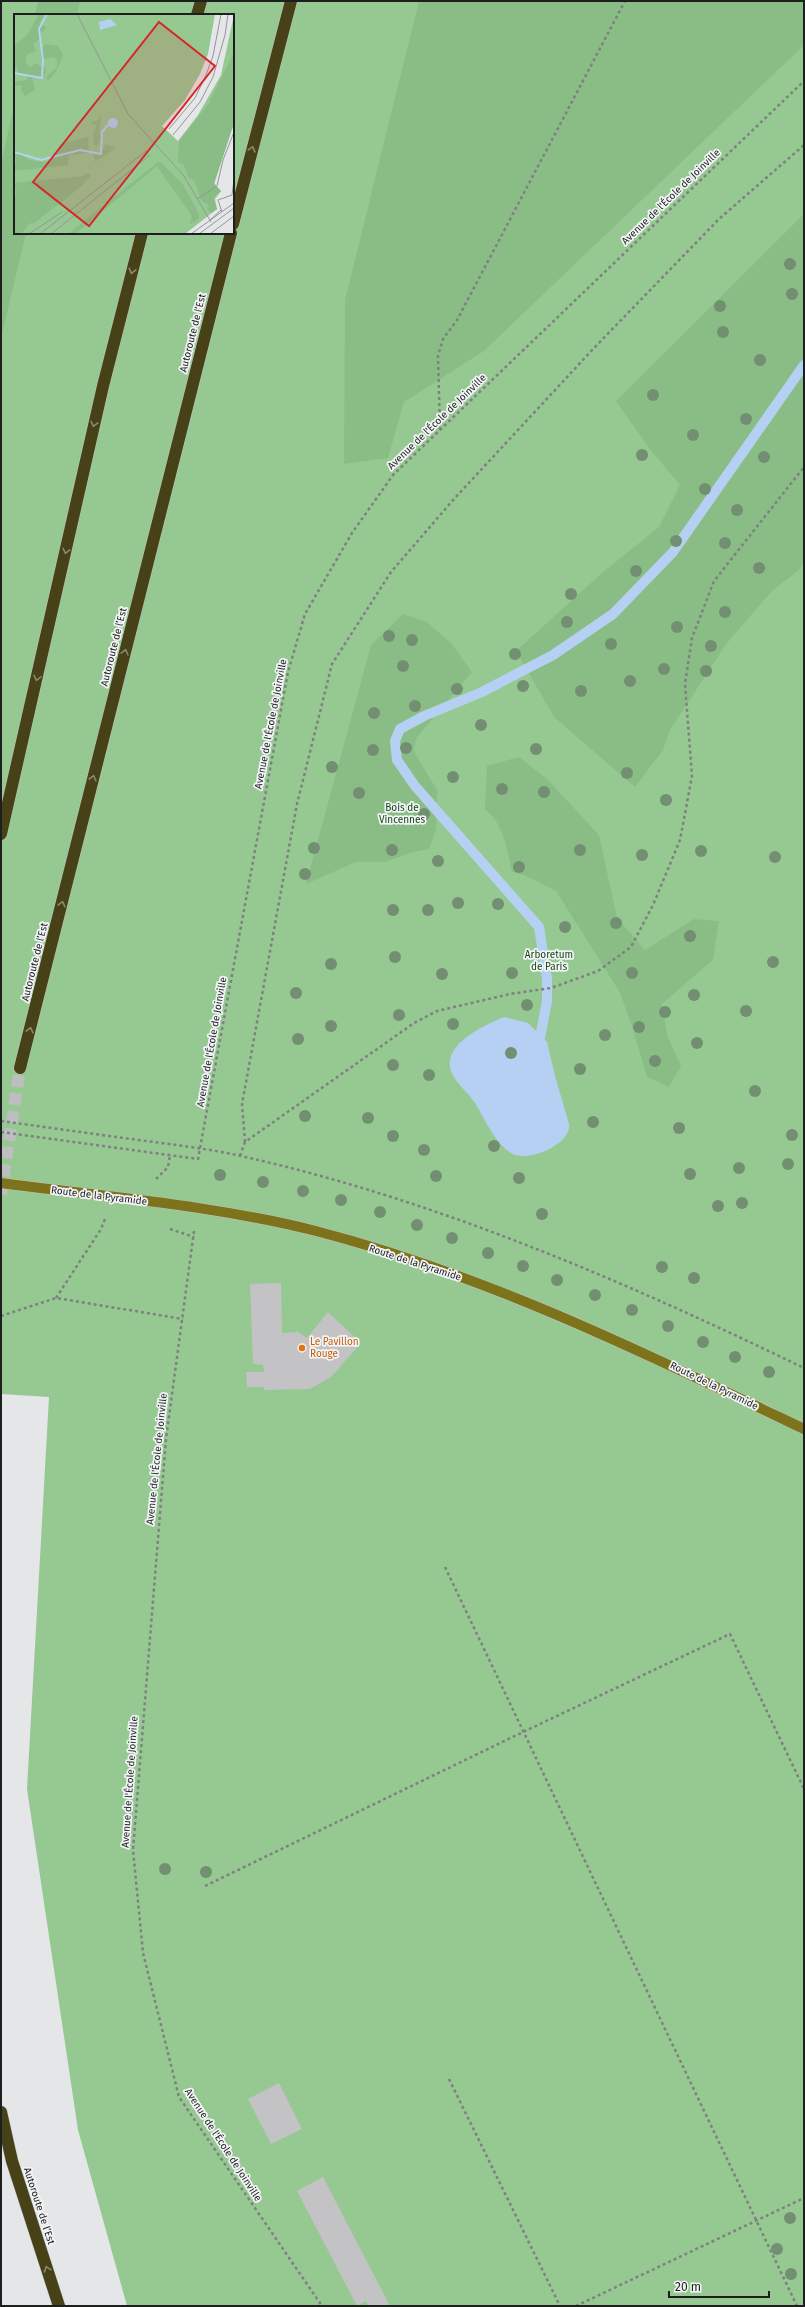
<svg xmlns="http://www.w3.org/2000/svg" width="805" height="2307" font-family="'Fira Sans',sans-serif">
  <style>
    .green { fill: #96c992; fill-rule: evenodd }
    .forest { fill: #8abd86 }
    .water { fill: #b6d0f3 }
    .lines { fill: none; stroke-linecap: round; stroke-linejoin: round }
    .stream { stroke: #b6d0f3; stroke-width: 10 }
    .building { fill: #c3c2c4 }
    .highway-tunnel { stroke: #bdbec0; stroke-width: 12; stroke-dasharray: 12 6; stroke-linecap: butt }
    .secondary-casing { stroke: #c1c2c4; stroke-width: 11 }
    .highway-casing { stroke: #c1c2c4; stroke-width: 13 }
    .path { stroke: #7f8081; stroke-width: 2.5; stroke-dasharray: 3 3; stroke-linecap: butt }
    .secondary { stroke: #7c731b; stroke-width: 10 }
    .highway { stroke: #464116; stroke-width: 12 }
    .tree { fill: #728f72 }
    .oneway { stroke: #8b8970 }
    .food-dot { fill: #e8710a; stroke: #f2f4f6; stroke-width: 1.5 }
    .labels { text-anchor: middle; dominant-baseline: central; stroke-width: 3.5; stroke-linejoin: round; paint-order: stroke }
    .street-label { font-size: 10px; fill: #1d1e1e; stroke: #f2f4f6 }
    .park-label { font-size: 10px; fill: #134712; stroke: #f2f4f6 }
    .food-label { font-size: 10px; fill: #c56008; stroke: #f2f4f6; text-anchor: start }
    .inset-river { fill: none; stroke: #b6d0f3; stroke-width: 2 }
    .inset-road { fill: none; stroke: #959697; stroke-width: 1 }
    .view { fill: #d62828; fill-opacity: 0.15; stroke: #d62828; stroke-width: 2 }
    .inset-edge { fill: none; stroke: #1d1e1e; stroke-width: 2 }
  </style>
  <rect width="100%" height="100%" fill="#e5e6e8"/>
  <path class="green" d="M1,1H804V2306H127L78,2130L27,1789L49,1397L1,1394ZM15,15H233V233H15Z"/>
  <path class="forest" d="M38,1H80L77,15H35Z
    M419,1H804V45L484,351L404,402L388,458L344,464L345,300Z
    M15,102V233H26L1,338V164Z
    M804,214V562L798,571L772,591L727,643L670,730L663,750L635,787L554,717L516,651L603,572L659,527L680,485L649,448L616,401Z
    M403,614L427,622L451,643L472,672L417,737L413,750L437,790L436,830L429,849L413,852L385,862H356L306,884L371,645Z
    M519,757L547,779L599,835L617,918L645,950L694,919L719,921L713,960L662,1004L667,1035L681,1066L669,1087L647,1077L632,1026L619,991L556,891L524,875L512,872C507,848 504,825 485,809L487,766Z"/>
  <path class="water" d="M504,1017L528,1023L547,1042L555,1076L569,1124C572,1143 532,1161 515,1155C499,1149 486,1122 478,1108C471,1094 457,1086 451,1071C442,1044 485,1025 504,1017Z"/>
  <g class="lines">
    <path class="stream" d="M540,1038L547,1001V979L539,927L415,786L397,760L395,741L400,729L424,716L482,692L553,655L613,614L673,552L804,365"/>
  </g>
  <path class="building" d="M281,1283L282,1333L298,1332L307,1338L328,1312L361,1343L331,1377L310,1389L264,1390V1387H247L246,1372H264L263,1365L253,1364L250,1284Z
    M279,2083L302,2129L271,2144L248,2099Z
    M323,2177L390,2306H368L366,2301L357,2306L297,2191Z"/>
  <g class="lines">
    <path class="highway-tunnel" d="M1,1194L20,1068"/>
    <defs>
      <path id="secondary" d="M1,1183C106,1197 213,1205 316,1231C486,1275 647,1354 804,1429"/>
      <path id="highway" d="M197,15L201,1
        M233,224L291,1
        M1,834L103,386L142,233
        M20,1068L231,233
        M1,2112L12,2161L59,2306"/>
    </defs>
    <use href="#secondary" class="secondary-casing"/>
    <use href="#highway" class="highway-casing"/>
    <path class="path" d="M440,430L438,356L443,339L457,320L625,1
      M1,1121C44,1127 88,1133 131,1139C168,1144 205,1148 241,1156C437,1200 624,1281 804,1368
      M1,1132L198,1159L288,672L305,614L352,533L393,475L804,81
      M245,1142L242,1104L297,804L332,664L391,572L454,499L594,348L719,219L804,145
      M240,1156L245,1142L414,1023L437,1011L510,994L551,988L598,971L631,947L653,905L680,840L692,776L685,684L692,638L714,581L804,467
      M156,1179L168,1167L170,1155
      M170,1229L194,1237
      M194,1231L166,1439L133,1850L143,1953L179,2097L322,2306
      M56,1298L101,1229L105,1219
      M1,1316L56,1298L183,1319
      M445,1567L797,2306
      M205,1886L523,1732L730,1634L804,1789
      M449,2079L560,2306
      M576,2306L804,2198"/>
    <use href="#secondary" class="secondary"/>
    <use href="#highway" class="highway"/>
  </g>
  <g class="tree">
    <circle cx="790" cy="264" r="6"/>
    <circle cx="792" cy="294" r="6"/>
    <circle cx="720" cy="306" r="6"/>
    <circle cx="723" cy="332" r="6"/>
    <circle cx="760" cy="360" r="6"/>
    <circle cx="653" cy="395" r="6"/>
    <circle cx="746" cy="419" r="6"/>
    <circle cx="693" cy="435" r="6"/>
    <circle cx="642" cy="455" r="6"/>
    <circle cx="764" cy="457" r="6"/>
    <circle cx="705" cy="489" r="6"/>
    <circle cx="737" cy="510" r="6"/>
    <circle cx="676" cy="541" r="6"/>
    <circle cx="725" cy="543" r="6"/>
    <circle cx="759" cy="568" r="6"/>
    <circle cx="636" cy="571" r="6"/>
    <circle cx="571" cy="594" r="6"/>
    <circle cx="725" cy="612" r="6"/>
    <circle cx="567" cy="622" r="6"/>
    <circle cx="677" cy="627" r="6"/>
    <circle cx="389" cy="636" r="6"/>
    <circle cx="412" cy="640" r="6"/>
    <circle cx="611" cy="644" r="6"/>
    <circle cx="711" cy="646" r="6"/>
    <circle cx="515" cy="654" r="6"/>
    <circle cx="403" cy="666" r="6"/>
    <circle cx="664" cy="669" r="6"/>
    <circle cx="706" cy="671" r="6"/>
    <circle cx="630" cy="681" r="6"/>
    <circle cx="523" cy="686" r="6"/>
    <circle cx="457" cy="689" r="6"/>
    <circle cx="581" cy="691" r="6"/>
    <circle cx="415" cy="706" r="6"/>
    <circle cx="374" cy="713" r="6"/>
    <circle cx="481" cy="725" r="6"/>
    <circle cx="406" cy="748" r="6"/>
    <circle cx="536" cy="749" r="6"/>
    <circle cx="373" cy="750" r="6"/>
    <circle cx="332" cy="767" r="6"/>
    <circle cx="627" cy="773" r="6"/>
    <circle cx="453" cy="777" r="6"/>
    <circle cx="502" cy="789" r="6"/>
    <circle cx="544" cy="792" r="6"/>
    <circle cx="359" cy="793" r="6"/>
    <circle cx="666" cy="800" r="6"/>
    <circle cx="424" cy="814" r="6"/>
    <circle cx="314" cy="848" r="6"/>
    <circle cx="392" cy="850" r="6"/>
    <circle cx="580" cy="850" r="6"/>
    <circle cx="701" cy="851" r="6"/>
    <circle cx="642" cy="855" r="6"/>
    <circle cx="775" cy="857" r="6"/>
    <circle cx="438" cy="861" r="6"/>
    <circle cx="519" cy="867" r="6"/>
    <circle cx="305" cy="874" r="6"/>
    <circle cx="458" cy="903" r="6"/>
    <circle cx="498" cy="904" r="6"/>
    <circle cx="393" cy="910" r="6"/>
    <circle cx="428" cy="910" r="6"/>
    <circle cx="616" cy="923" r="6"/>
    <circle cx="565" cy="927" r="6"/>
    <circle cx="690" cy="936" r="6"/>
    <circle cx="395" cy="957" r="6"/>
    <circle cx="773" cy="962" r="6"/>
    <circle cx="331" cy="964" r="6"/>
    <circle cx="512" cy="973" r="6"/>
    <circle cx="632" cy="973" r="6"/>
    <circle cx="442" cy="974" r="6"/>
    <circle cx="296" cy="993" r="6"/>
    <circle cx="694" cy="995" r="6"/>
    <circle cx="527" cy="1005" r="6"/>
    <circle cx="746" cy="1011" r="6"/>
    <circle cx="665" cy="1012" r="6"/>
    <circle cx="399" cy="1015" r="6"/>
    <circle cx="453" cy="1024" r="6"/>
    <circle cx="331" cy="1026" r="6"/>
    <circle cx="639" cy="1027" r="6"/>
    <circle cx="605" cy="1035" r="6"/>
    <circle cx="298" cy="1039" r="6"/>
    <circle cx="697" cy="1043" r="6"/>
    <circle cx="511" cy="1053" r="6"/>
    <circle cx="655" cy="1061" r="6"/>
    <circle cx="393" cy="1065" r="6"/>
    <circle cx="580" cy="1069" r="6"/>
    <circle cx="429" cy="1075" r="6"/>
    <circle cx="755" cy="1091" r="6"/>
    <circle cx="305" cy="1116" r="6"/>
    <circle cx="368" cy="1118" r="6"/>
    <circle cx="593" cy="1122" r="6"/>
    <circle cx="679" cy="1128" r="6"/>
    <circle cx="792" cy="1135" r="6"/>
    <circle cx="393" cy="1136" r="6"/>
    <circle cx="494" cy="1146" r="6"/>
    <circle cx="424" cy="1150" r="6"/>
    <circle cx="788" cy="1164" r="6"/>
    <circle cx="739" cy="1168" r="6"/>
    <circle cx="690" cy="1174" r="6"/>
    <circle cx="220" cy="1175" r="6"/>
    <circle cx="436" cy="1176" r="6"/>
    <circle cx="519" cy="1178" r="6"/>
    <circle cx="263" cy="1182" r="6"/>
    <circle cx="303" cy="1191" r="6"/>
    <circle cx="341" cy="1200" r="6"/>
    <circle cx="742" cy="1203" r="6"/>
    <circle cx="718" cy="1206" r="6"/>
    <circle cx="380" cy="1212" r="6"/>
    <circle cx="542" cy="1214" r="6"/>
    <circle cx="417" cy="1225" r="6"/>
    <circle cx="452" cy="1238" r="6"/>
    <circle cx="488" cy="1253" r="6"/>
    <circle cx="523" cy="1266" r="6"/>
    <circle cx="662" cy="1267" r="6"/>
    <circle cx="694" cy="1278" r="6"/>
    <circle cx="557" cy="1280" r="6"/>
    <circle cx="595" cy="1295" r="6"/>
    <circle cx="632" cy="1310" r="6"/>
    <circle cx="668" cy="1326" r="6"/>
    <circle cx="703" cy="1342" r="6"/>
    <circle cx="735" cy="1357" r="6"/>
    <circle cx="769" cy="1372" r="6"/>
    <circle cx="165" cy="1869" r="6"/>
    <circle cx="206" cy="1872" r="6"/>
    <circle cx="790" cy="2218" r="6"/>
    <circle cx="777" cy="2249" r="6"/>
    <circle cx="791" cy="2274" r="6"/>
  </g>
  <defs><path id="oneway-chevron" d="M-2-3.5L2.5 0L-2 3.5" fill="none" stroke-width="1.6" stroke-linecap="round" stroke-linejoin="round"/></defs>
  <g class="oneway">
    <use href="#oneway-chevron" transform="translate(252 149) rotate(-75)"/>
    <use href="#oneway-chevron" transform="translate(132 271) rotate(104)"/>
    <use href="#oneway-chevron" transform="translate(94 424) rotate(103)"/>
    <use href="#oneway-chevron" transform="translate(66 551) rotate(103)"/>
    <use href="#oneway-chevron" transform="translate(125 652) rotate(-76)"/>
    <use href="#oneway-chevron" transform="translate(37 678) rotate(103)"/>
    <use href="#oneway-chevron" transform="translate(93 778) rotate(-76)"/>
    <use href="#oneway-chevron" transform="translate(62 904) rotate(-76)"/>
    <use href="#oneway-chevron" transform="translate(30 1030) rotate(-76)"/>
    <use href="#oneway-chevron" transform="translate(47 2269) rotate(-108)"/>
  </g>
  <circle class="food-dot" cx="302" cy="1348" r="4"/>
  <g class="labels">
    <g class="street-label">
      <text transform="translate(671 197) rotate(-44)">Avenue de l'École de Joinville</text>
      <text transform="translate(193 333) rotate(-76)">Autoroute de l’Est</text>
      <text transform="translate(437 422) rotate(-44)">Avenue de l'École de Joinville</text>
      <text transform="translate(114 647) rotate(-76)">Autoroute de l’Est</text>
      <text transform="translate(271 724) rotate(-79)">Avenue de l'École de Joinville</text>
      <text transform="translate(35 962) rotate(-76)">Autoroute de l’Est</text>
      <text transform="translate(212 1042) rotate(-80)">Avenue de l'École de Joinville</text>
      <text transform="translate(99 1196) rotate(7)">Route de la Pyramide</text>
      <text transform="translate(415 1263) rotate(18)">Route de la Pyramide</text>
      <text transform="translate(714 1386) rotate(26)">Route de la Pyramide</text>
      <text transform="translate(157 1459) rotate(-84)">Avenue de l'École de Joinville</text>
      <text transform="translate(130 1782) rotate(-86)">Avenue de l'École de Joinville</text>
      <text transform="translate(223 2145) rotate(57)">Avenue de l'École de Joinville</text>
      <text transform="translate(39 2206) rotate(72)">Autoroute de l’Est</text>
    </g>
    <g class="park-label">
      <text x="402" y="808">Bois de<tspan x="402" dy="12">Vincennes</tspan></text>
      <text x="549" y="955">Arboretum<tspan x="549" dy="12">de Paris</tspan></text>
    </g>
    <g class="food-label">
      <text x="310" y="1342">Le Pavillon<tspan x="310" dy="12">Rouge</tspan></text>
    </g>
  </g>
  <g transform="translate(14 14)">
    <rect width="220" height="220" fill="#e5e6e8"/>
    <path d="M0,0H201L194,40L186,60L171,86L148,112L164,127L184,101L207,61L220,1V109L200,169L207,177L201,185L203,195L171,220H0Z" fill="#96c992"/>
    <path d="M25,0H31L25,10L32,13L31,16L27,18V24L19,30L22,37L12,41V48L16,54L21,49L31,53L32,57L29,64H18L21,76L11,82L7,76L8,72L0,71V68L13,66L14,62L4,59L3,53L0,56V32L14,20ZM32,30L44,32L49,41L43,56L33,68V62L43,53V46L40,43L32,45L27,44V35ZM220,38V109L200,170L207,177L199,184L203,195L197,199L193,195L195,191L188,188L180,167L175,164L169,150L164,148L165,127L195,89ZM88,100L85,120L87,124L83,132L80,131L79,121L82,111L75,109L84,106ZM74,123L75,139L55,141L54,151L0,157L2,147L0,135L15,146L30,148L35,147L47,130ZM92,130L102,134L81,148L79,140L87,138ZM144,148H146L168,169L185,200V205L176,210L178,202L143,152L61,220H54ZM73,159L77,161L68,172L19,210L16,209L9,218L0,220V186L3,176H0V169L69,162Z" fill="#8abd86"/>
    <path d="M96,5L103,11L86,16L85,8ZM94 109a5 5 0 1 1 10 0a5 5 0 1 1-10 0Z" fill="#b6d0f3"/>
    <path class="inset-river" d="M0,59L28,64L29,46L25,15L33,0M0,138L27,146L66,136L87,140L88,118L94,111"/>
    <path class="inset-road" d="M63,0L114,100L170,162L197,208M155,115L181,84L192,61L199,42L207,0M159,121L186,88L199,63L211,21L214,0M183,185L203,172L209,146L220,118M208,198L204,186L218,181L220,166M196,206L207,196M15,220L48,198M26,220L132,137M37,220L136,141M177,220L220,189M185,220L220,194M196,220L220,202"/>
    <path class="view" d="M145,8L201,52L75,212L19,168Z"/>
    <rect width="220" height="220" class="inset-edge"/>
  </g>
  <rect width="805" height="2307" fill="none" stroke="#1d1e1e" stroke-width="4"/>
  <path d="M669 2291v6h100v-6" fill="none" stroke="#1d1e1e" stroke-width="2"/>
  <text x="675" y="2291" font-size="12" fill="#1d1e1e" stroke="#f2f4f6" stroke-width="3" paint-order="stroke">20 m</text>
</svg>
